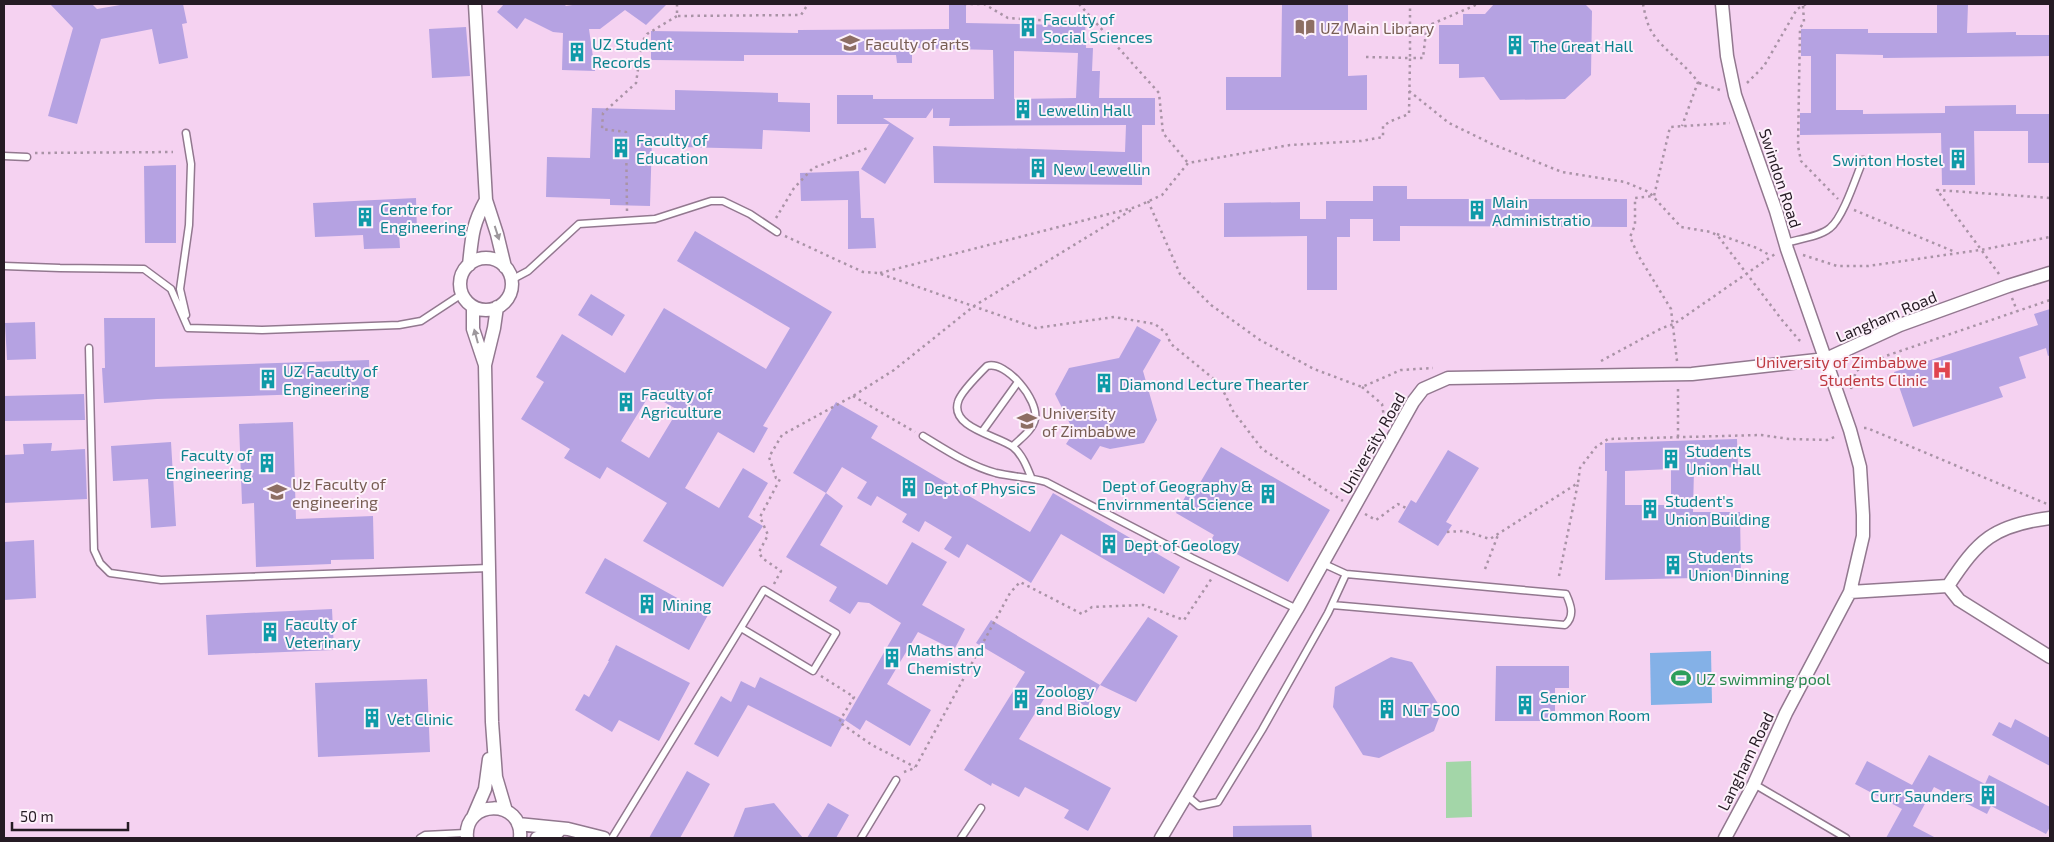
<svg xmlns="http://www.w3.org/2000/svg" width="2054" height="842" font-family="'Exo 2',sans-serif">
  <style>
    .built { fill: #f5d2f1 }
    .green { fill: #a3d6a8 }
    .water { fill: #84b1e7 }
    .building { fill: #b5a2e2; fill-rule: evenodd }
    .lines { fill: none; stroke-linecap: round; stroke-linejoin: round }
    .service-casing { stroke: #92788f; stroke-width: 9 }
    .minor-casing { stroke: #92788f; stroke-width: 15 }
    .path { stroke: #a993a6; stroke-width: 2.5; stroke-dasharray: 2.5 4; stroke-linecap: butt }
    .service { stroke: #fff; stroke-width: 6 }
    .minor { stroke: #fff; stroke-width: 12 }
    .oneway { fill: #9d989c }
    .labels { text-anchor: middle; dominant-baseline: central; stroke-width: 4; stroke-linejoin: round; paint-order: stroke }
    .culture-label { font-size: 16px; fill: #0d838f; stroke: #fdf1fb; text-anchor: start }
    .education-label { font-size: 16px; fill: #785e54; stroke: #fdf1fb; text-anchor: start }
    .street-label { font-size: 16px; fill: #251b24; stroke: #fdf1fb }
    .health-label { font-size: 16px; fill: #be3a42; stroke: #fdf1fb; text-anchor: end }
    .leisure-label { font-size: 16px; fill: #27864d; stroke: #fdf1fb; text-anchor: start }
  </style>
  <rect width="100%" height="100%" fill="#fbdef7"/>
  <path class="built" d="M4,4H2050V838H4Z"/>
  <path class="green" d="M1471,761L1472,817L1446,818V762Z"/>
  <path class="water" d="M1711,651L1712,703L1651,705L1650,653Z"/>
  <path class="building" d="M50,4H92L97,9L126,4H183L187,23L182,24L188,58L159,64L152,29L101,39L77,124L48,116L73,28Z
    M504,4H564L566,6L579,4H667L646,25L625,10L600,29H589L595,71L562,70L563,33L553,32L525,18L517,29L497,12Z
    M949,4H966V23L1067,25L1068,19H1085L1086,48H1093L1092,71H1100L1099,98H1155V125H1142V185L934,183L933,146L1125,152L1126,125L949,126L950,118H933V108L926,118H883L914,138L885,184L861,169L889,124H837V95H873V99H994L993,50L912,48V63H897L896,55H744V61L651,60V31L798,33V30L949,29ZM1014,51L1078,53L1076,98L1014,99Z
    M1282,4H1348V76L1367,75V110H1226V77H1281Z
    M1494,4H1585L1592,11L1591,75L1565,99L1500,100L1484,77L1459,78V64H1439V25H1463V14H1485Z
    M1937,4H1968L1967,33L2016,32V35H2050V56L1883,58V55L1836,54V110H1863V114L1945,113V106L2016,105V114H2050V163H2028V131H1974L1975,185H1942L1941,133L1800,135V113H1811V56H1801V29H1868V33H1937Z
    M466,27L470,76L432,78L429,29Z
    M675,90L778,93V102L810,103V132L763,130L762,149L681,147V139L652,138L650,206L610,205V199L546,197L547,157L590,158L592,108L675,110Z
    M176,165V243H145L144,166Z
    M859,171L861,218H874L876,248L848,249V200L801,201L800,173Z
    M1373,186H1407V199H1627V227L1400,226V241H1373V219H1350V237H1337V290H1307V236L1224,237V203L1300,202V219H1326V201H1373Z
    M416,198L417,232L399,233L400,248L364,249L363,235L315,237L313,203Z
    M695,231L832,312L763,426L768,428L754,453L718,432L685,488L719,508L743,468L768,483L748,517L763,526L723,587L643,541L667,503L607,467L600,479L564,458L570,449L521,419L544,382L536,377L562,334L625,373L664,308L766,369L790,328L677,261ZM650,394L678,410L649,458L621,441Z
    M591,294L625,315L612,336L578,315Z
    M2050,309V355L2048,356L2046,348L2019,357L2026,378L1999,387L2003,397L1913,427L1894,372L2038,325L2034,314Z
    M104,318H155V367L369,360L370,392L157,399L104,403L102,368H105Z
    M35,322L36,359L7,360L5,323Z
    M1137,326L1161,340L1143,371L1157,420L1144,443L1110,449L1100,446L1091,460L1066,444L1074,432L1055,394L1069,368L1119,358Z
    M84,394L85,420L4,421V396Z
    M836,402L878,426L871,438L1030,532L1053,493L1180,567L1164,594L1061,534L1031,583L967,544L959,558L944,549L952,537L925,521L919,532L902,522L907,514L877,496L871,506L857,498L867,482L842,467L826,493L793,473Z
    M293,422L296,519L373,516L374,559L331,560V564L256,567L254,503L242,504L239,424Z
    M1737,439L1738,467L1694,469L1693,512H1740L1741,577L1605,580L1607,471H1605V443ZM1671,469V505H1625V471Z
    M171,442L176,526L151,528L148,479L113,481L111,446Z
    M52,443L51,451L85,449L87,499L4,503V455L24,454L23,444Z
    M1221,447L1330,510L1288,582L1211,540L1214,535L1176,513L1192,485L1197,488Z
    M1448,450L1479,468L1446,522L1452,525L1438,546L1398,522L1411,500L1416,503Z
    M826,493L843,506L820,545L887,585L912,542L947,562L922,605L965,629L954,650L918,632L887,684L931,710L910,746L866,720L860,730L845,720L901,623L869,603L858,602L850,614L829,601L837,587L786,557Z
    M34,540L36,598L4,600V542Z
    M605,558L708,615L689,650L585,593Z
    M332,609L334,650L208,655L206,615Z
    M1148,617L1178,636L1136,702L1100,685Z
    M991,620L1100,685L1087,707L1052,686L1019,739L1111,788L1088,831L1064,818L1069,810L1025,787L1019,797L992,783L991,786L964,770L1025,672L976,643Z
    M616,645L690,683L659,741L619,720L612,732L575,710L584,694L589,697L609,661H608Z
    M1391,657L1412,662L1442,710L1434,731L1379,758L1363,755L1333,707L1335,687Z
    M1496,666H1569V688H1555V721H1495Z
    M760,677L845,720L831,747L748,705L718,757L694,744L721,696L731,702L741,681L755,688Z
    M427,679L430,752L318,757L315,683Z
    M2015,719L2050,738V766L1992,735L1999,722L2011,728Z
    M1929,755L1985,784L1989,775L2050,807V827L2046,834L1991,806L1987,814L1934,787L1913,826L1936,838H1886L1902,809L1855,784L1867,761L1912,785Z
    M687,771L710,784L680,838H649Z
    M774,803L803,838H733L745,808Z
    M828,803L849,815L836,838H807Z
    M1311,825L1312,838H1233V826Z"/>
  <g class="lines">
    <defs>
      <path id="service" d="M4,156L27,157
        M1785,243C1799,239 1819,237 1830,228C1843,218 1856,177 1863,160
        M4,266L60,268L144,269L171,289L188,328
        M511,280L528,271L579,224L655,219L711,201H723L750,214L777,232
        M186,315L180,289L189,225L191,164L186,133
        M188,328L262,330L399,325L421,321L462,294
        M89,348L94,550L100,563L110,573L161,580L489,568
        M982,432L1018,382
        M923,436C946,450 970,466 996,473C1013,477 1030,477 1046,482L1192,558L1297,609
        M1013,446C1020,439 1033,430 1035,419C1039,400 1006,360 987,366C980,373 960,393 958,402C950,428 999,436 1013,447C1022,454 1027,467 1031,477
        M1332,605L1565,625C1575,616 1571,605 1566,594L1346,574
        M1754,784L1846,838
        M1186,795L1199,806L1218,802L1262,730L1328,613L1346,574L1322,563
        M420,838L425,835L466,833
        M612,838L764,590L836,633L813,671L741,628
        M861,838L896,780
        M961,838L981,808"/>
      <path id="minor" d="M475,4L486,200L497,234L505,267
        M1722,4L1727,56L1735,95L1776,211L1787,249L1850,430L1860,467L1863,515V536L1850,592L1786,713L1754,784L1725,838
        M460 284a26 26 0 1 1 52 0a26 26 0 1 1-52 0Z
        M469,265C472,237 472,225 486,200
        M473,307V329L485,365
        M497,307L494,328L485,365L492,722L496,777L506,811
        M1948,586C1978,540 1994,525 2050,518
        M1850,592L1948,586L1959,600L2050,657
        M473,817L485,789L489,759
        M518,824L568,829L604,838
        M467,838C463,799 524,798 520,838
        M537,838L558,832
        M1161,838L1297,609L1413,402L1423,389L1448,378L1692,374L1826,359L1900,325L2008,286L2050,273"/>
    </defs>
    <use href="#service" class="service-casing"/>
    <use href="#minor" class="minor-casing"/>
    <path class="path" d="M677,4V16L801,15L808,4
      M964,4H984L1008,18L1096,24
      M1079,4L1159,93L1163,133L1188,163
      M1643,4C1645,14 1647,25 1653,34C1664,50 1685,64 1698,82L1682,126
      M1803,6L1804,22L1800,28L1798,146L1801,161L1838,199
      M1366,57L1410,58V4
      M1699,83L1720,90
      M1747,83L1764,66L1797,9L1806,4
      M1409,91L1449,123L1492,144L1562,172L1625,182L1649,192L1681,227L1711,232L1718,236L1782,320L1799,340L1804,342
      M35,153L173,152
      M1148,201L1180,274L1211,305L1260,340L1314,369L1362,387L1401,370L1433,368
      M1854,210L1955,252
      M627,211L626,132L602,129L603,113L636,83L642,42L647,34L677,16
      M776,218L794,188L813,168L868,148
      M1717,234L1757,248L1771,256
      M785,236L863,272L878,273L1036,328L1114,317L1155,324L1166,333L1171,344L1220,384L1233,411L1262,449L1343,501
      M1803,255L1837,266H1868L1980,250L2050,237
      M880,273L1136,207L1162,195L1188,163L1290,145L1361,141L1383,137V126L1391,121L1409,114L1410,58H1423L1426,32L1432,24L1478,4
      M1999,274L1937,190L2050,198
      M2012,298L2017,311
      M1862,358L1874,360L2050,300
      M1601,361L1662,328L1674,324L1775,254
      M1677,361L1671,309L1638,255L1630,237L1635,225V198L1654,196L1670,127L1730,123
      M1362,387L1382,404L1385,424
      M1851,389L1856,371L1873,361
      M853,396L915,432
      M1864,428H1867L2047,504
      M1678,437V386
      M1365,514L1376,520L1398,504L1406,508
      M1447,532L1464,531L1490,539L1578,483L1580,468L1596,447L1608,439L1761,435L1789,439L1827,440L1837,436
      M1485,569L1498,535
      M1559,576L1578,483
      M774,584L781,571L762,558L759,552L768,535L760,517L780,479L776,478L769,457L782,435L853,396L894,370L974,306L1133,209
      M821,676L854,697L839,722L872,745L915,767
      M904,772L915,768L1010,593L1020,582L1082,614L1092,607L1143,605L1184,620L1212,578"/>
    <use href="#service" class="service"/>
    <use href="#minor" class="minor"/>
  </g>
  <defs><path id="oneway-solid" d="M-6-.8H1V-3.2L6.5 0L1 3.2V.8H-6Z" transform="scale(1.25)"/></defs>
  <g class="oneway">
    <use href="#oneway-solid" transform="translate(497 233) rotate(72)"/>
    <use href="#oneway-solid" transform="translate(476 336) rotate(-105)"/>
  </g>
  <defs>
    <symbol id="building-bare" viewBox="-9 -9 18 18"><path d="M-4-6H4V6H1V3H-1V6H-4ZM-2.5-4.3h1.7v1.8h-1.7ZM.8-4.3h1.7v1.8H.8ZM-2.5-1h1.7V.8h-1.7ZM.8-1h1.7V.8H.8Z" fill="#0f9aa8" stroke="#fdf1fb" stroke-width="2.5" paint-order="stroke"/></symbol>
    <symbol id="library-bare" viewBox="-9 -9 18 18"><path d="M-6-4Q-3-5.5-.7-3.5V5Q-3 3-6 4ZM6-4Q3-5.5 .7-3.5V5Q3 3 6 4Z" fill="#8d6e63" stroke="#fdf1fb" stroke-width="2.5" paint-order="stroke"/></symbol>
    <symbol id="university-bare" viewBox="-9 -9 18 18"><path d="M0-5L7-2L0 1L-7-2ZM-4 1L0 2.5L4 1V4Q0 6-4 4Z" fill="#8d6e63" stroke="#fdf1fb" stroke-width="2.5" paint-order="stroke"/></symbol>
    <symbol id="hospital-bare" viewBox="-9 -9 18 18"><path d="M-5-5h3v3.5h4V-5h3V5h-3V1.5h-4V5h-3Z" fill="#e0444e" stroke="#fdf1fb" stroke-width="2.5" paint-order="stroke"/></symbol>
    <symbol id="stadium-bare" viewBox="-9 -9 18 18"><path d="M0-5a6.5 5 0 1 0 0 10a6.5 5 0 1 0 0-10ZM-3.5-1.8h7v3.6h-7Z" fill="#2e9e5b" stroke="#fdf1fb" stroke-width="2.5" paint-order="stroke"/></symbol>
  </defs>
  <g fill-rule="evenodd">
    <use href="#building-bare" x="1014" y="13" width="28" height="28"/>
    <use href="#library-bare" x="1291" y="13" width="28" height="28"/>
    <use href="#university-bare" x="836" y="29" width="28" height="28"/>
    <use href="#building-bare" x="1501" y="31" width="28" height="28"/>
    <use href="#building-bare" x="563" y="38" width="28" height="28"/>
    <use href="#building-bare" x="1009" y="95" width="28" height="28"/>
    <use href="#building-bare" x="607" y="134" width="28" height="28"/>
    <use href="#building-bare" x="1944" y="145" width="28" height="28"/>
    <use href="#building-bare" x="1024" y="154" width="28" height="28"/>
    <use href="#building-bare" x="1463" y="196" width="28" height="28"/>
    <use href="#building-bare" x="351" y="203" width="28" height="28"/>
    <use href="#hospital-bare" x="1928" y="356" width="28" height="28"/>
    <use href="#building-bare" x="254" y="365" width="28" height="28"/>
    <use href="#building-bare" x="1090" y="369" width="28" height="28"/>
    <use href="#building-bare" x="612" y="388" width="28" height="28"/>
    <use href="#university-bare" x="1013" y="407" width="28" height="28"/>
    <use href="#building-bare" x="1657" y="445" width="28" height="28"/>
    <use href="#building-bare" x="253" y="449" width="28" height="28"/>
    <use href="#building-bare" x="895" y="473" width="28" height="28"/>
    <use href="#university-bare" x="263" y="478" width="28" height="28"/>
    <use href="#building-bare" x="1254" y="480" width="28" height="28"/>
    <use href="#building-bare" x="1636" y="495" width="28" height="28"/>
    <use href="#building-bare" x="1095" y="530" width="28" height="28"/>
    <use href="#building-bare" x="1659" y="551" width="28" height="28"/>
    <use href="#building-bare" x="633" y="590" width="28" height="28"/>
    <use href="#building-bare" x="256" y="618" width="28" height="28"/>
    <use href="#building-bare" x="878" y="644" width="28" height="28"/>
    <use href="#stadium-bare" x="1667" y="664" width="28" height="28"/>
    <use href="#building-bare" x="1007" y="685" width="28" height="28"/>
    <use href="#building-bare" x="1511" y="691" width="28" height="28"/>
    <use href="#building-bare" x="1373" y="695" width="28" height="28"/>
    <use href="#building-bare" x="358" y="704" width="28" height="28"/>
    <use href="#building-bare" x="1974" y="781" width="28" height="28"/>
  </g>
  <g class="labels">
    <g class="culture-label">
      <text x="1043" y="18">Faculty of<tspan x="1043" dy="18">Social Sciences</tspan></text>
      <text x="592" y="43">UZ Student<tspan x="592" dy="18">Records</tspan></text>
      <text x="1530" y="45">The Great Hall</text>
      <text x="1038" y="109">Lewellin Hall</text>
      <text x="636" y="139">Faculty of<tspan x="636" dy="18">Education</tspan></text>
      <text x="1943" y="159" text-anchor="end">Swinton Hostel</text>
      <text x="1053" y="168">New Lewellin</text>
      <text x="1492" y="201">Main<tspan x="1492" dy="18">Administratio</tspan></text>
      <text x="380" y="208">Centre for<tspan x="380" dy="18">Engineering</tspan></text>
      <text x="283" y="370">UZ Faculty of<tspan x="283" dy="18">Engineering</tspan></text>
      <text x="1119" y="383">Diamond Lecture Thearter</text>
      <text x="641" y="393">Faculty of<tspan x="641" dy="18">Agriculture</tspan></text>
      <text x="1686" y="450">Students<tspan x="1686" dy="18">Union Hall</tspan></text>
      <text x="252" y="454" text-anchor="end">Faculty of<tspan x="252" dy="18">Engineering</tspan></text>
      <text x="1253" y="485" text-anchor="end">Dept of Geography &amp;<tspan x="1253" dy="18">Envirnmental Science</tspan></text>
      <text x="924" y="487">Dept of Physics</text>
      <text x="1665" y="500">Student's<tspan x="1665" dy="18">Union Building</tspan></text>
      <text x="1124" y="544">Dept of Geology</text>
      <text x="1688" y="556">Students<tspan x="1688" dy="18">Union Dinning</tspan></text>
      <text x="662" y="604">Mining</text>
      <text x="285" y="623">Faculty of<tspan x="285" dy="18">Veterinary</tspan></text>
      <text x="907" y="649">Maths and<tspan x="907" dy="18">Chemistry</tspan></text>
      <text x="1036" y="690">Zoology<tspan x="1036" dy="18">and Biology</tspan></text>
      <text x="1540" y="696">Senior<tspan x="1540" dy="18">Common Room</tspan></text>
      <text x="1402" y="709">NLT 500</text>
      <text x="387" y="718">Vet Clinic</text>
      <text x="1973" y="795" text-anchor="end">Curr Saunders</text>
    </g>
    <g class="education-label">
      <text x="1320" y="27">UZ Main Library</text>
      <text x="865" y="43">Faculty of arts</text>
      <text x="1042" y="412">University<tspan x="1042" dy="18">of Zimbabwe</tspan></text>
      <text x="292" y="483">Uz Faculty of<tspan x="292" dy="18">engineering</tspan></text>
    </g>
    <g class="street-label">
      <text transform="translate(1781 178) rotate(72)">Swindon Road</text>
      <text transform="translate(1886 316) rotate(-23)">Langham Road</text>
      <text transform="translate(1372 443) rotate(-60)">University Road</text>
      <text transform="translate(1745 761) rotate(-64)">Langham Road</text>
    </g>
    <g class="health-label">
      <text x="1927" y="361">University of Zimbabwe<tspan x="1927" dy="18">Students Clinic</tspan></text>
    </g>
    <g class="leisure-label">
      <text x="1696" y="678">UZ swimming pool</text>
    </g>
  </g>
  <rect width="2054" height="842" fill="none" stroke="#251b24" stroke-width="10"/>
  <path d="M12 822v8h116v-8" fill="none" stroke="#251b24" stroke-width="2.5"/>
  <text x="20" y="822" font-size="15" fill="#251b24" stroke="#fdf1fb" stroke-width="4" paint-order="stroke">50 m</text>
</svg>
